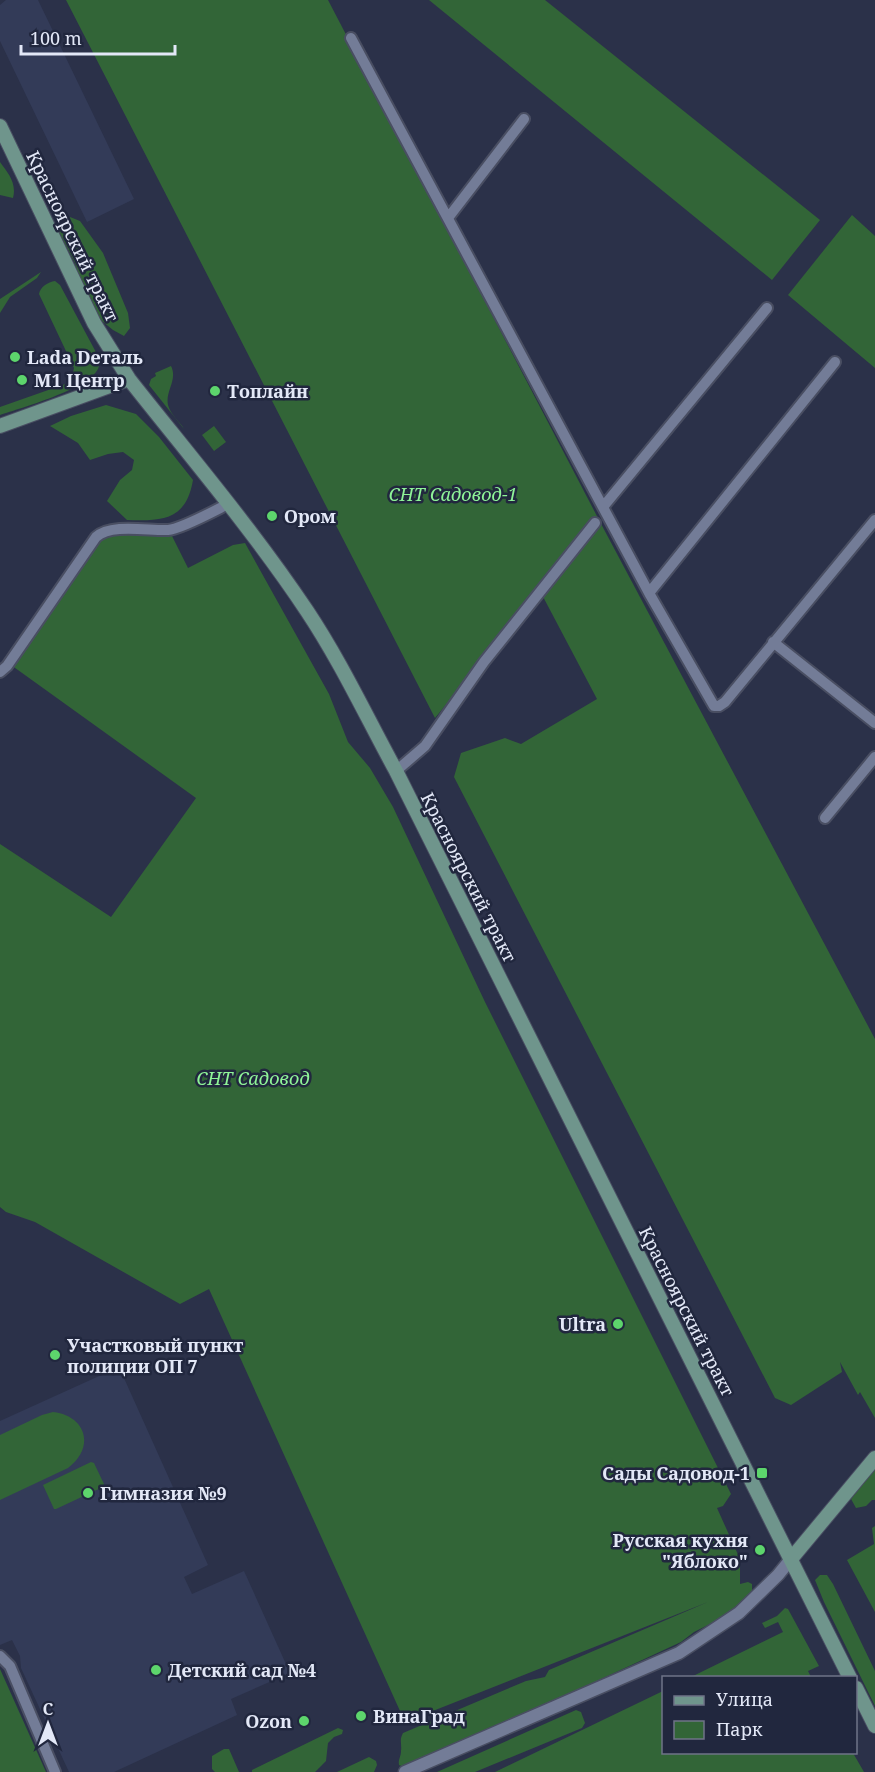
<svg xmlns="http://www.w3.org/2000/svg" width="875" height="1772" font-family="'Noto Serif',serif">
  <style>
    .built { fill: #333b58 }
    .green { fill: #326537 }
    .lines { fill: none; stroke-linecap: round; stroke-linejoin: round }
    .minor-casing { stroke: #494e62; stroke-width: 14 }
    .tertiary-casing { stroke: #494e62; stroke-width: 15 }
    .secondary-casing { stroke: #494e62; stroke-width: 16 }
    .minor { stroke: #737c97; stroke-width: 10 }
    .tertiary { stroke: #737c97; stroke-width: 12 }
    .secondary { stroke: #6f958c; stroke-width: 14 }
    .poi-dot { fill: #5dd56c; stroke: #21273e; stroke-width: 2 }
    .labels { text-anchor: middle; dominant-baseline: central; stroke-width: 5; stroke-linejoin: round; paint-order: stroke }
    .street-label { font-size: 18px; fill: #e3e8f7; stroke: #21273e }
    .poi-label { font-size: 18px; font-weight: bold; fill: #e3e8f7; stroke: #21273e; text-anchor: start }
    .park-label { font-size: 18px; font-style: italic; fill: #8ff498; stroke: #21273e }
  </style>
  <rect width="100%" height="100%" fill="#2b3149"/>
  <path class="built" d="M6,0H38L134,199L87,222L0,41V5Z
    M119,1367L208,1565L184,1577L192,1594L244,1571L290,1673L231,1699L237,1715L114,1772H69L21,1668L20,1656L12,1640L0,1645V1421Z"/>
  <path class="green" d="M66,0H328L599,520L875,1039V1418L860,1392L858,1395L840,1362L842,1372L791,1405L775,1398L454,777L461,753L505,738L521,744L597,699L540,591L435,718Z
    M429,0H545L820,220L772,280Z
    M0,162C8,173 17,183 13,198L0,195Z
    M852,215L875,236V368L788,295Z
    M70,217L80,221L103,253L128,313L130,328L124,336L113,330L97,317L84,292L75,263L57,228L65,219Z
    M41,272L37,278L10,297L0,313V299Z
    M55,281L60,285L98,356C99,361 100,364 98,369C88,389 21,408 0,415V407L71,382L74,368L39,294C40,287 48,282 55,281Z
    M171,366C178,380 165,391 168,405C170,414 181,423 184,429L149,385L151,379L156,376L155,373Z
    M106,405L136,414L159,437L193,480C186,521 162,521 127,520L107,501L120,480L132,470L134,460L123,452L108,454L90,460L78,443L50,426L71,416Z
    M214,426L226,442L214,451L202,435Z
    M127,532H162L172,536L188,568L233,545L245,543L329,694L348,742L370,768L393,807L485,1002L731,1494L723,1506L717,1508L740,1559V1584L748,1582L752,1584V1594L724,1617L694,1632L681,1642L407,1769L399,1765C398,1759 401,1757 401,1751C402,1744 399,1740 403,1733L526,1681L545,1677L549,1670L708,1602L405,1722L209,1289L180,1304L35,1222L6,1212L0,1207V844L111,917L196,798L11,665L100,537Z
    M53,1412C87,1416 95,1448 68,1468L0,1500V1435L42,1415Z
    M91,1462L94,1463L104,1484L103,1487L56,1509H54L43,1485Z
    M875,1469V1500H872L866,1506L856,1508L851,1499Z
    M875,1526V1612L847,1560L874,1544L872,1528Z
    M820,1575H827L833,1584L875,1671V1706L824,1602L815,1580Z
    M785,1608L788,1609L819,1666L808,1671L811,1677H691L783,1632L778,1622L765,1628L762,1623L777,1616Z
    M0,1669L46,1772H0Z
    M663,1691L664,1752L853,1753L864,1772H495Z
    M576,1710L581,1712L585,1723L582,1728L475,1772H437Z
    M338,1728L343,1730L342,1734L334,1737L328,1743L326,1761L315,1772H252V1770Z
    M224,1749H229L239,1772H215L212,1769V1756Z
    M369,1757L376,1761L377,1765L374,1772H337Z"/>
  <g class="lines">
    <defs>
      <path id="minor" d="M351,38L649,593L714,706H719L725,702L875,520
        M448,218L524,119
        M603,507L767,308
        M649,593L835,362
        M773,642L875,723
        M0,672L7,666L96,537C111,523 149,531 168,530C181,529 214,511 228,504
        M396,771L425,746L484,662L595,523
        M825,818L875,757
        M0,1656L10,1666L55,1772"/>
      <path id="tertiary" d="M405,1772L679,1653L739,1613L778,1575L791,1559"/>
      <path id="secondary" d="M0,126L94,323L129,379C189,455 253,530 307,611C341,662 367,718 396,771L850,1678
        M0,426L129,379
        M791,1559L875,1458
        M856,1688L875,1726"/>
    </defs>
    <use href="#minor" class="minor-casing"/>
    <use href="#tertiary" class="tertiary-casing"/>
    <use href="#secondary" class="secondary-casing"/>
    <use href="#minor" class="minor"/>
    <use href="#tertiary" class="tertiary"/>
    <use href="#secondary" class="secondary"/>
  </g>
  <g class="poi-dot">
    <circle cx="15" cy="357" r="6"/>
    <circle cx="22" cy="380" r="6"/>
    <circle cx="215" cy="391" r="6"/>
    <circle cx="272" cy="516" r="6"/>
    <circle cx="618" cy="1324" r="6"/>
    <circle cx="55" cy="1355" r="6"/>
    <rect x="756" y="1467" width="12" height="12" rx="3"/>
    <circle cx="88" cy="1493" r="6"/>
    <circle cx="760" cy="1550" r="6"/>
    <circle cx="156" cy="1670" r="6"/>
    <circle cx="361" cy="1716" r="6"/>
    <circle cx="304" cy="1721" r="6"/>
  </g>
  <g class="labels">
    <g class="street-label">
      <text transform="translate(73 236) rotate(64)">Красноярский тракт</text>
      <text transform="translate(469 877) rotate(63)">Красноярский тракт</text>
      <text transform="translate(687 1311) rotate(63)">Красноярский тракт</text>
    </g>
    <g class="poi-label">
      <text x="27" y="357">Lada Dеталь</text>
      <text x="34" y="380">М1 Центр</text>
      <text x="227" y="391">Топлайн</text>
      <text x="284" y="516">Ором</text>
      <text x="606" y="1324" text-anchor="end">Ultra</text>
      <text x="67" y="1345">Участковый пункт<tspan x="67" dy="21">полиции ОП 7</tspan></text>
      <text x="750" y="1473" text-anchor="end">Сады Садовод-1</text>
      <text x="100" y="1493">Гимназия №9</text>
      <text x="748" y="1540" text-anchor="end">Русская кухня<tspan x="748" dy="21">"Яблоко"</tspan></text>
      <text x="168" y="1670">Детский сад №4</text>
      <text x="373" y="1716">ВинаГрад</text>
      <text x="292" y="1721" text-anchor="end">Ozon</text>
    </g>
    <g class="park-label">
      <text x="453" y="494">СНТ Садовод-1</text>
      <text x="253" y="1078">СНТ Садовод</text>
    </g>
  </g>
  <rect x="662" y="1676" width="195" height="78" fill="#21273e" stroke="#6f7488" stroke-width="1.5"/>
  <rect x="674" y="1696" width="30" height="9" fill="#6f958c" stroke="#6f7488" stroke-width="1.5"/>
  <text x="716" y="1706" font-size="18" fill="#e3e8f7">Улица</text>
  <rect x="674" y="1721" width="30" height="18" fill="#326537" stroke="#6f7488" stroke-width="1.5"/>
  <text x="716" y="1736" font-size="18" fill="#e3e8f7">Парк</text>
  <g transform="translate(48 1724)" stroke="#21273e" stroke-width="4.5" paint-order="stroke">
  <path d="M0-4.5L10 22L0 15L-10 22Z" fill="#e3e8f7"/>
  <text y="-9" font-size="16" font-weight="bold" text-anchor="middle" fill="#e3e8f7">С</text>
  </g>
  <path d="M21 45v9h154v-9" fill="none" stroke="#e3e8f7" stroke-width="3"/>
  <text x="30" y="45" font-size="18" fill="#e3e8f7" stroke="#21273e" stroke-width="4.5" paint-order="stroke">100 m</text>
</svg>
